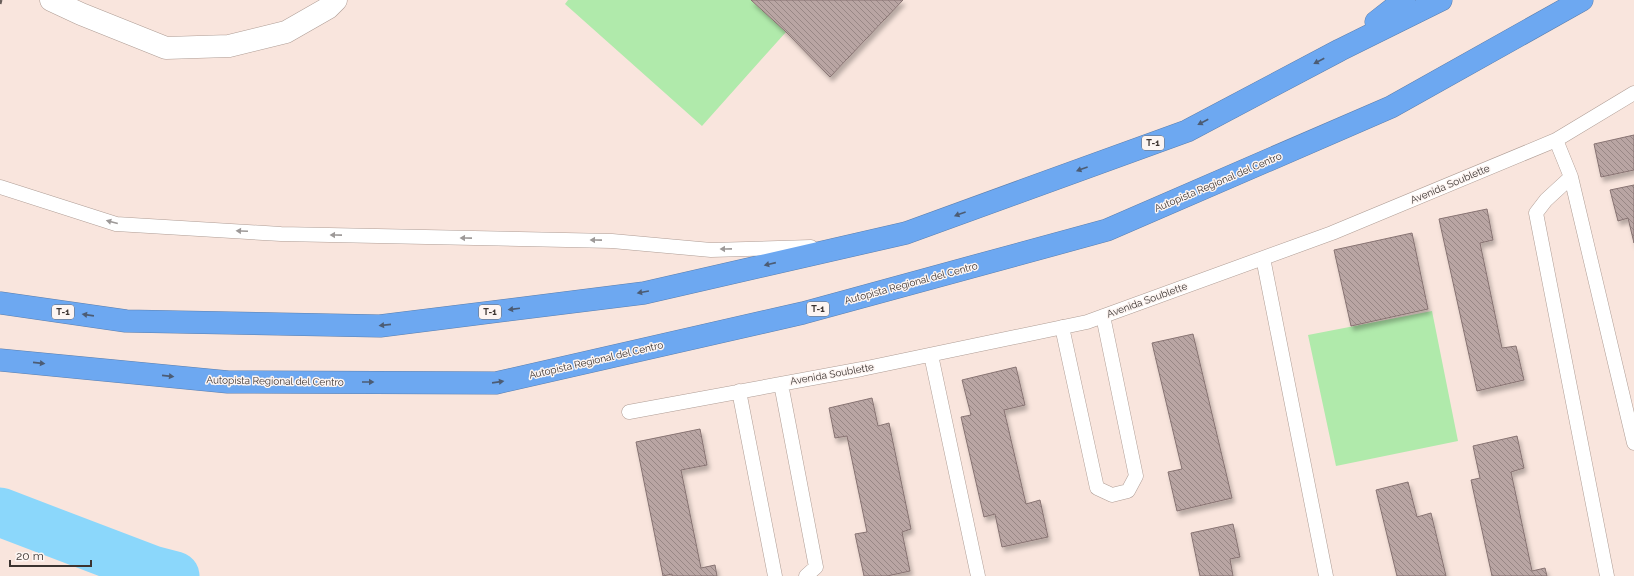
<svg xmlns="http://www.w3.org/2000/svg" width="1634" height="576" font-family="Raleway,sans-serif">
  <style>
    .grass { fill: #b0eaab }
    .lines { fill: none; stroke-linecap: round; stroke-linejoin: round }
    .river { stroke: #8bd7fb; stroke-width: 49 }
    .building { fill: url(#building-back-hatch); stroke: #877372; filter: url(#shadow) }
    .service-casing { stroke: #af9d95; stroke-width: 15 }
    .tertiary-casing { stroke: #af9d95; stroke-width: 23 }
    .motorway-casing { stroke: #5c7fad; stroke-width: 23 }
    .service { stroke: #fff; stroke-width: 14 }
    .tertiary { stroke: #fff; stroke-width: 22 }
    .motorway { stroke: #6da8f1; stroke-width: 22 }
    .rail { stroke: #695e5a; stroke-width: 3; stroke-dasharray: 6 3; stroke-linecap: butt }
    .oneway { fill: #4c5c74 }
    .oneway2 { fill: #9d9998 }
    .labels { text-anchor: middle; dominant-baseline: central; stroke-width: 3; stroke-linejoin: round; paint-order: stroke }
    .shield { fill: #fdf5f2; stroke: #756d6a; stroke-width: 1 }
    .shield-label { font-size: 9px; font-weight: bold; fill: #3b3330 }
    .street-label { font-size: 10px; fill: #3b3330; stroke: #fdf5f2 }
  </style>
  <defs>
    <pattern id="building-back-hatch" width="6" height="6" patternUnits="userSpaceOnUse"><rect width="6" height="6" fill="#b9a5a3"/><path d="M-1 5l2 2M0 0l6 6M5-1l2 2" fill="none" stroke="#988785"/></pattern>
    <filter id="shadow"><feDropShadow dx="2.5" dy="4.5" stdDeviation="2" flood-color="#0004"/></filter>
  </defs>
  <rect width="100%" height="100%" fill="#f9e5dd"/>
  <path class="grass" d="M568,0H751L786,32L702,126L565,4Z
    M1432,311L1458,441L1336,466L1308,335Z"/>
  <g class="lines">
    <path class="river" d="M0,512L152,570L175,576"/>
  </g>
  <path class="building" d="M751,0H903L830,77L786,32Z
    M1634,135V170L1601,177L1594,144Z
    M1634,185V243L1628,218L1618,221L1610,190Z
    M1487,209L1493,240L1480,243L1502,348L1516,346L1524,380L1477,391L1439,219Z
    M1412,233L1428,309L1351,326L1334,250Z
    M1193,334L1232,498L1177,511L1168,472L1182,469L1152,343Z
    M1016,367L1025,405L1004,410L1026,504L1040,500L1048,537L1002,547L995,514L984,517L961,417L971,415L962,380Z
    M872,398L878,426L889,423L911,529L902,532L910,571L887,576H864L855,534L867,532L847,436L835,438L829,408Z
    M700,429L707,465L681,470L701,568L715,565L717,576H672V574L663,576L636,442Z
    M1517,436L1524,468L1511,472L1532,571L1545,568L1547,576H1492L1471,480L1480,478L1473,446Z
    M1408,482L1417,517L1431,513L1446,576H1397L1376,490Z
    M1233,524L1240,557L1230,559L1233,576H1200L1191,533Z"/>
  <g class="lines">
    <defs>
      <path id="service" d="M1556,140L1571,177L1634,443
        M1571,177L1546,200L1536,213L1607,576
        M0,187L116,224L281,234L612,241L711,250L811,247
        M1263,258L1326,576
        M1062,327L1097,488L1112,495L1128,491L1136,476L1103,316
        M931,355L978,576
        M781,384L816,567L806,576
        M739,391L775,576
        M629,412L862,369L1087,322L1332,233L1556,140L1634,93"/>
      <path id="tertiary" d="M51,0L81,14L166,48L229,46L286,32L328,8L336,0"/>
      <path id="motorway" d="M1376,22L1404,0
        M0,303L126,321L380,326L644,293L906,233L1187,131L1340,50L1441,0
        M0,360L228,382L496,383L803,313L1107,230L1391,107L1582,0"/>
    </defs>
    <use href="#service" class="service-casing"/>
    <use href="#tertiary" class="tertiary-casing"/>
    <use href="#motorway" class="motorway-casing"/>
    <use href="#service" class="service"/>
    <use href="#tertiary" class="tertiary"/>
    <use href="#motorway" class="motorway"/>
    <path class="rail" d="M0,4L1,0"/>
  </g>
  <defs><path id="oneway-solid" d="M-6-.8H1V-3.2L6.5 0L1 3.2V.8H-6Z"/></defs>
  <g class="oneway">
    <use href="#oneway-solid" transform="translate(1319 61) rotate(152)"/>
    <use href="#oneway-solid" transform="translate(1203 122) rotate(152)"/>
    <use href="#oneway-solid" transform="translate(1082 169) rotate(160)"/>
    <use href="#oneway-solid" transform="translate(960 214) rotate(160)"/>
    <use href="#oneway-solid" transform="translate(770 264) rotate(167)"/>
    <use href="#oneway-solid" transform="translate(643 292) rotate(170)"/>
    <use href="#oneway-solid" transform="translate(514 309) rotate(173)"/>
    <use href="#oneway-solid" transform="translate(88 315) rotate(-172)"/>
    <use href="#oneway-solid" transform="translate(385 325) rotate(174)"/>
    <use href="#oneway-solid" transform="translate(39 363) rotate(6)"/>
    <use href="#oneway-solid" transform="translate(168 376) rotate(6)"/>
    <use href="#oneway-solid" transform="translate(368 382)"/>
    <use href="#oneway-solid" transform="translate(498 382) rotate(-8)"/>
  </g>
  <g class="oneway2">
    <use href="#oneway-solid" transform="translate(112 222) rotate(-165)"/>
    <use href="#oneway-solid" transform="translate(242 231) rotate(-177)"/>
    <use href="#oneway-solid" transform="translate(336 235) rotate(-179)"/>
    <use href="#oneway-solid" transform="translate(466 238) rotate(-179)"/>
    <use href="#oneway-solid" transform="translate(596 240) rotate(-179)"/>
    <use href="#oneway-solid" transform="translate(726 249) rotate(179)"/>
  </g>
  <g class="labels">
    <g class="shield">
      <rect x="1142" y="136" width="22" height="14" rx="3"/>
      <rect x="807" y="302" width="22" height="14" rx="3"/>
      <rect x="52" y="305" width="22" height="14" rx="3"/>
      <rect x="479" y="305" width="22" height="14" rx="3"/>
    </g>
    <g class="shield-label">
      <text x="1153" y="143">T-1</text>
      <text x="818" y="309">T-1</text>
      <text x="63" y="312">T-1</text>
      <text x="490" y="312">T-1</text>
    </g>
    <g class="street-label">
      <text transform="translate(1218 182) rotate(-23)">Autopista Regional del Centro</text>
      <text transform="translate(1450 184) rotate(-23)">Avenida Soublette</text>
      <text transform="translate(911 283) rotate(-15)">Autopista Regional del Centro</text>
      <text transform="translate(1147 300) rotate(-20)">Avenida Soublette</text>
      <text transform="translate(596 360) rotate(-13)">Autopista Regional del Centro</text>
      <text transform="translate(832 374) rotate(-10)">Avenida Soublette</text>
      <text transform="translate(275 381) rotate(1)">Autopista Regional del Centro</text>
    </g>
  </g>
  <path d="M10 560v6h81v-6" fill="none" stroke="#3b3330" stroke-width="2"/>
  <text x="16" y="560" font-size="12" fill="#3b3330" stroke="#fdf5f2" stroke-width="3" paint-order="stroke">20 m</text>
</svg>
